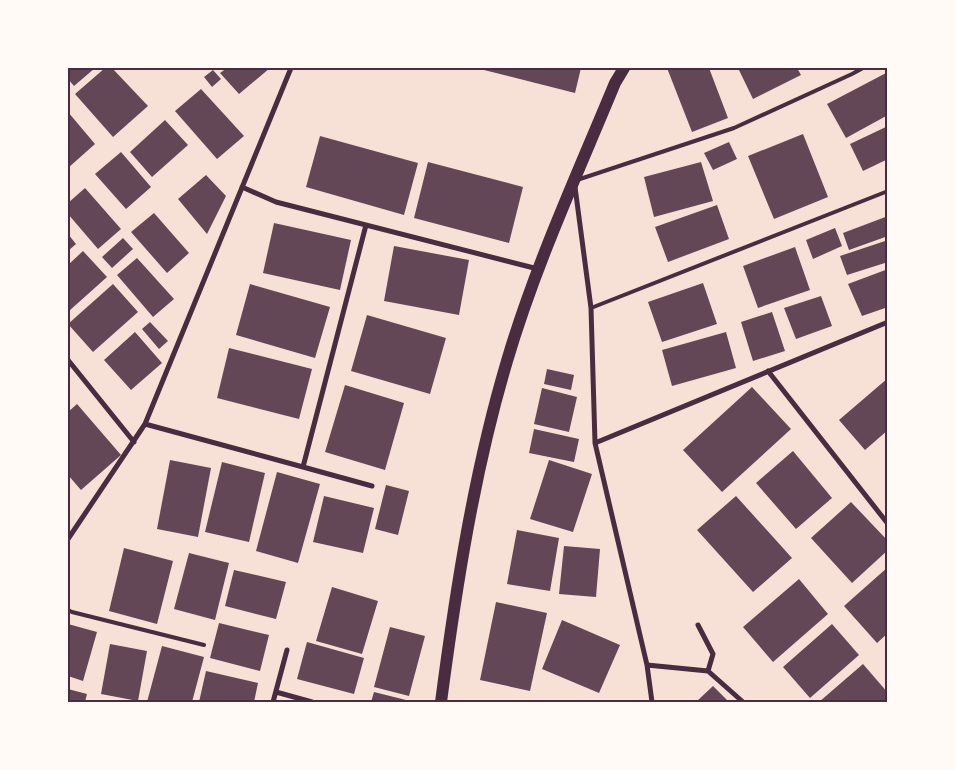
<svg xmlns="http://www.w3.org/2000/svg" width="955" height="770" font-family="Commissioner,sans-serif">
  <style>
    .building { fill: #644757 }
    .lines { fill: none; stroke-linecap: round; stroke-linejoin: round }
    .service { stroke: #4a2c40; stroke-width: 4 }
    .minor { stroke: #4a2c40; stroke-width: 5 }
    .primary { stroke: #4a2c40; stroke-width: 12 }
    .neatline { fill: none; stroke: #4a2c40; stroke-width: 2 }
  </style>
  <rect width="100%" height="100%" fill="#f7e1d7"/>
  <path class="building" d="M68,68H95L74,86L68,79Z
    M105,68H112L148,106L113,137L75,94Z
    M227,68H270L239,94L220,73Z
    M476,68H581L575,93Z
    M667,68H709L728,118L692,132Z
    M738,68H797L801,75L753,99Z
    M213,70L221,79L212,87L204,77Z
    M888,72V115L846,138L827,104Z
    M201,89L244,136L217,159L175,111Z
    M68,112L95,144L68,168Z
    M165,120L188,145L152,177L130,152Z
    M888,126V159L863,171L850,144Z
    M803,134L828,197L774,219L748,156Z
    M320,136L418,163L404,215L306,187Z
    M729,142L737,159L713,170L704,153Z
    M121,152L151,187L126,209L95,174Z
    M428,162L523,187L509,243L414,218Z
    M701,162L713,201L654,217L644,177Z
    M206,175L226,196L207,234L178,199Z
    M85,188L121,229L98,249L68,214V203Z
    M717,205L729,239L668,262L655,227Z
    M154,213L189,253L167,273L131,232Z
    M888,216V236L849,250L843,233Z
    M274,223L351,240L340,290L263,273Z
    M835,228L842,246L813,259L806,240Z
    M68,234L76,244L68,251Z
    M123,238L133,249L112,268L102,257Z
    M888,240V262L847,275L840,256Z
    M394,246L469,260L459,315L384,301Z
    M795,247L810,290L758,308L743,266Z
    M83,251L107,277L69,311L68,310V265Z
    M137,258L174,299L153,317L117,275Z
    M888,269V307L862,316L848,284Z
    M703,283L717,324L662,342L648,302Z
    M113,284L138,312L93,352L68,324Z
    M250,284L330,307L315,358L236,335Z
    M821,296L832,326L796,339L784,308Z
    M772,312L785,351L753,361L741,322Z
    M367,315L446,338L430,394L351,371Z
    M150,322L168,341L159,349L142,329Z
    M135,332L162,363L131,390L104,360Z
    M726,332L736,368L672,386L662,350Z
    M229,348L312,369L299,419L217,398Z
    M547,369L574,375L571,390L544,384Z
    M888,378V430L865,450L839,420Z
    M345,385L404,403L385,470L325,452Z
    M752,387L791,429L722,492L683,450Z
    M542,388L577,397L569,432L534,424Z
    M77,404L121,455L81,490L68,475V412Z
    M534,429L579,439L574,462L529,453Z
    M793,451L832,498L796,529L756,483Z
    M170,460L211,468L198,537L157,529Z
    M549,460L592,474L573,532L530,519Z
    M222,462L265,473L249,542L205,532Z
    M277,472L320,484L298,563L256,551Z
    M386,485L409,491L398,535L375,529Z
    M324,496L374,508L363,553L313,542Z
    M736,496L792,558L753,592L697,530Z
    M851,502L888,541V550L852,583L811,538Z
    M517,530L559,538L550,591L507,584Z
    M564,546L600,549L596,597L559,594Z
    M124,548L173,561L157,624L109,611Z
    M189,553L229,563L215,620L174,609Z
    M888,567V633L877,643L844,606Z
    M234,570L286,582L276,619L225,606Z
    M799,579L828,614L773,662L743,627Z
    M332,587L378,601L362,654L316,641Z
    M496,602L547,613L530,691L480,680Z
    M562,620L620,645L599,693L542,669Z
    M219,623L269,635L260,671L210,658Z
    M68,624L97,632L83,681L68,676Z
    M832,624L859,655L810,698L783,667Z
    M390,627L425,636L409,696L374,687Z
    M307,642L364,658L354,694L297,679Z
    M110,644L147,651L138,701L101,694Z
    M162,646L204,657L192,702H147Z
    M863,664L888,693V702H819Z
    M206,671L258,683L254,702H199Z
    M713,686L729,702H696Z
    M68,689L87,694L85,702H68Z
    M374,692L406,700L405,702H371Z"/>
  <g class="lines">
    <path class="service" d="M577,180L734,128L852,74L863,68
      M591,308L888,191
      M68,610L72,612L204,645"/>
    <path class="minor" d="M242,187L276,202L538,269
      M575,187L591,308L595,443L647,665L652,702
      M68,360L134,442
      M768,371L888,524
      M145,424L303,467L366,225
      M595,443L888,322
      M303,467L372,486
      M68,539L145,424L291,68
      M698,625L713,654L708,671
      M647,665L708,671L743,702
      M276,692L312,702
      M273,702L287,650"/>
    <path class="primary" d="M441,702C456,588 474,472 507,361C535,266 577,175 615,83L624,68"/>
  </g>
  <rect width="955" height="770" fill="none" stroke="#fffaf5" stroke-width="138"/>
  <rect x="69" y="69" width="817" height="632" class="neatline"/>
</svg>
